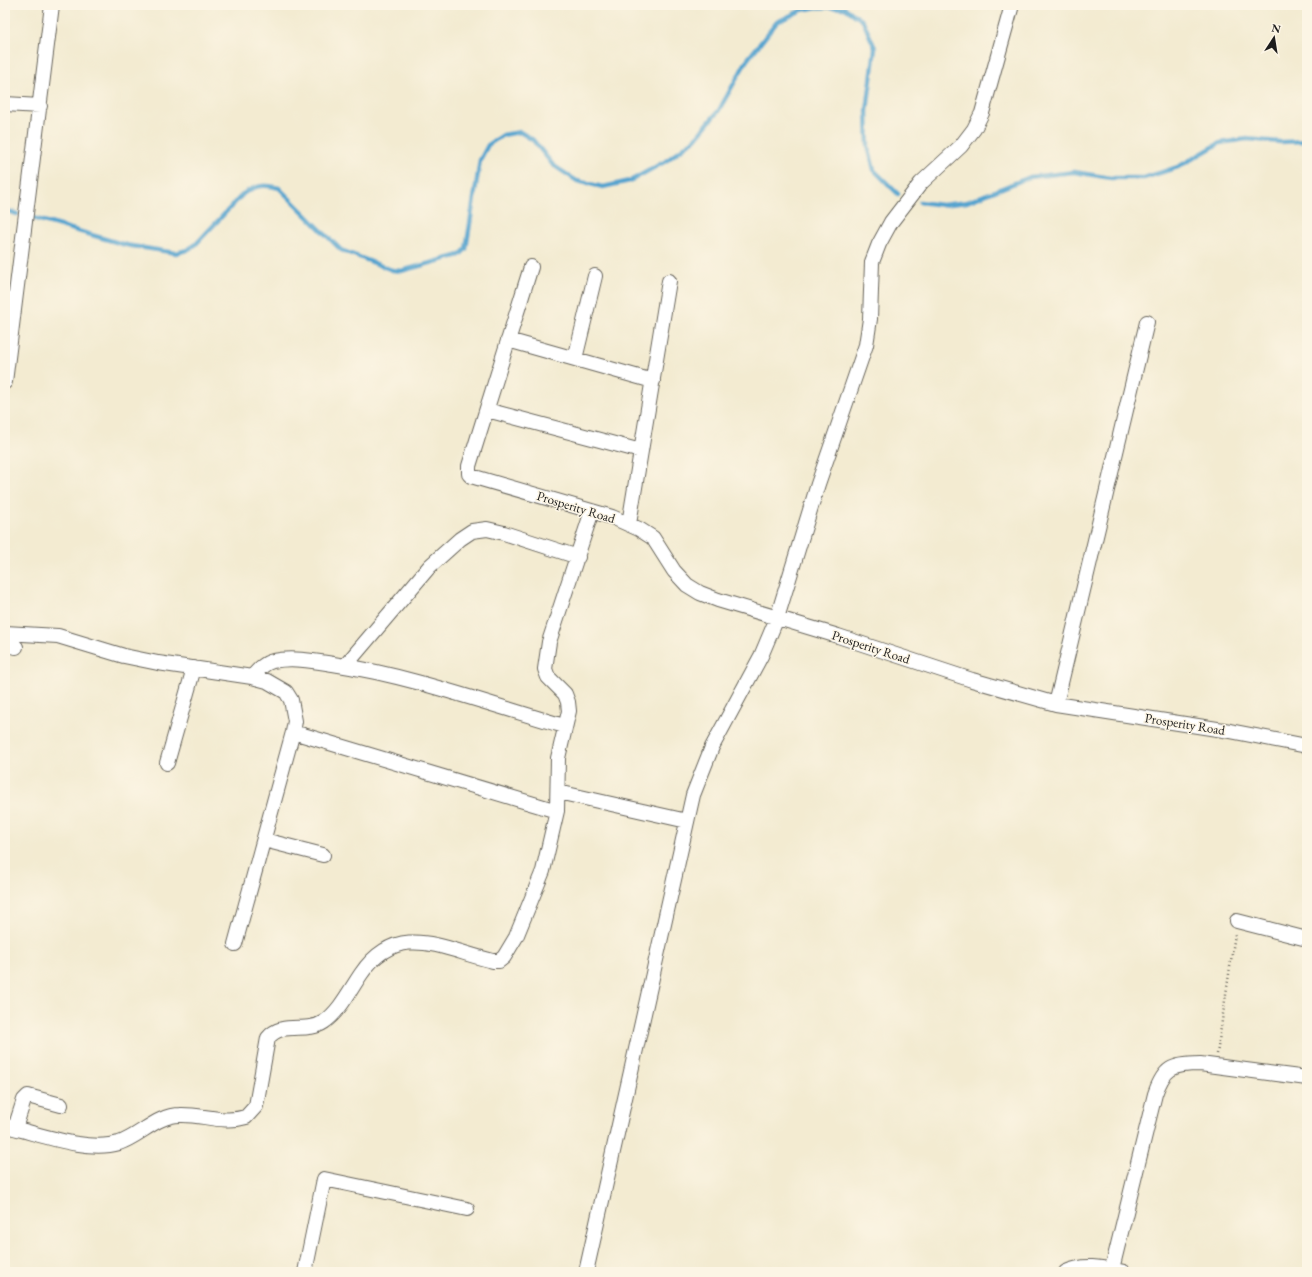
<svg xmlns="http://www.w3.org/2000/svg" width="1312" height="1277" font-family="'EB Garamond',serif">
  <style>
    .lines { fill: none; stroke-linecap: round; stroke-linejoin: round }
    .stream { stroke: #56a4cf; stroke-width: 4.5 }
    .minor-casing { stroke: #67645b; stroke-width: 16 }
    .path { stroke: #67645b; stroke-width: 2.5; stroke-dasharray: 1 3; stroke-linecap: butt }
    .minor { stroke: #fff; stroke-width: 14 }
    .labels { text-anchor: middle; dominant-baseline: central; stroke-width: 3; stroke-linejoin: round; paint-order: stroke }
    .street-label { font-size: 13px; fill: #1c1c1c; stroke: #fcf5e5 }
  </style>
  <rect width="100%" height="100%" fill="#fcf5e5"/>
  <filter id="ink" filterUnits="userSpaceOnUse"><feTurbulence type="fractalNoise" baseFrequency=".025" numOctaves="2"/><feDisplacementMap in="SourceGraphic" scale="8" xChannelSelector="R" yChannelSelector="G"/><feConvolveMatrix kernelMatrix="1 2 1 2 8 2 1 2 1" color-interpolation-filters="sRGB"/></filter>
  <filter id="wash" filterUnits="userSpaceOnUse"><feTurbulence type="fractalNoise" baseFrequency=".012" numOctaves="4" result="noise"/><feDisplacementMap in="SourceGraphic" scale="16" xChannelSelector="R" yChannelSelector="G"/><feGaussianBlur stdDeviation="0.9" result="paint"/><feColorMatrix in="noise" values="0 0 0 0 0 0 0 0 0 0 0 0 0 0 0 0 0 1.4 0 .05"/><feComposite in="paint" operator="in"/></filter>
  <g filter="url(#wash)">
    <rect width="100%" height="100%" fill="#f3ebd1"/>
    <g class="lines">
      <path class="stream" d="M920,202L942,205L967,202L1030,177L1074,172L1111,178H1144L1178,167L1220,143L1247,139L1280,142L1307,141
        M5,210L17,214
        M33,218L126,245L176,253L187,250L195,245L243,194C256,185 264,184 279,188L341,250L392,270L401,271L460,255L466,249L480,160L488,145L503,135L520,132L533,140L553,165L577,181L603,187L630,181L666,161L695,139L719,110L747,60L777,22L802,10L817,7L845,8L863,21L875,48L867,111L868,146L874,170L898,194"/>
    </g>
  </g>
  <g filter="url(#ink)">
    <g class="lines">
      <defs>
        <path id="minor" d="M5,104L40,106
          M531,267L469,466V474L471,476L612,517L639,529L653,538L674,571L687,585L700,593L718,600L838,636L972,680L1056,704L1230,731L1307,746
          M508,340L653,381
          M575,359L595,276
          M5,382L52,5
          M487,410L641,451
          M629,524L669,281
          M5,633L58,636L124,656L158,663L252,677L267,681L286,692L291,700L295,721L293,732L235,944
          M5,645L16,647
          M345,666L430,566L460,539L472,531L487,529L504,533L578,557
          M252,677C258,670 264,663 273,661C293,657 314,661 333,664C412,676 488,704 564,726
          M1056,704L1147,322
          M293,732L557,811
          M167,763L194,668
          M558,792L687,821
          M264,840L323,855
          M1237,921L1307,939
          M5,1126C38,1133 86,1153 119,1143C140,1136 157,1115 180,1115C202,1114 223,1124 246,1117L256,1106L268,1038C282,1020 306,1034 324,1022C340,1011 350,990 361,974C398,920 442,949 493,961H499L504,957L516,937L543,871L557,811L558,758L569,711L568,702L565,694L548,677L545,669L549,642L592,511
          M15,1128L24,1100L28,1096L61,1105
          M1112,1269L1155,1094C1164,1068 1172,1064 1200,1064L1307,1078
          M305,1272L324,1179L467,1209
          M586,1272L693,795L712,747L761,656L777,618L818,484L866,345L870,319L872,262L879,244L891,222L921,183L961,146L974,129L982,113L1012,5
          M1066,1272C1085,1263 1104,1268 1124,1272"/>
      </defs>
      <use href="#minor" class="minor-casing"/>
      <path class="path" d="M1217,1054L1235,934"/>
      <use href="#minor" class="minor"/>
    </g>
  </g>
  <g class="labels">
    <g class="street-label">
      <text transform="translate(576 507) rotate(17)">Prosperity Road</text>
      <text transform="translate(871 647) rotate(18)">Prosperity Road</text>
      <text transform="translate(1185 724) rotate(9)">Prosperity Road</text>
    </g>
  </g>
  <rect width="1312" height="1277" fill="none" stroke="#fcf5e5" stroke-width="20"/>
  <g transform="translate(1274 38) rotate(12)" stroke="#fcf5e5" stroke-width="3" paint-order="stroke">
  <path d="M0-3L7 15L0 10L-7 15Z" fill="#1c1c1c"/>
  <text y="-6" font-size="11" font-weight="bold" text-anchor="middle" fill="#1c1c1c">N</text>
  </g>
</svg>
